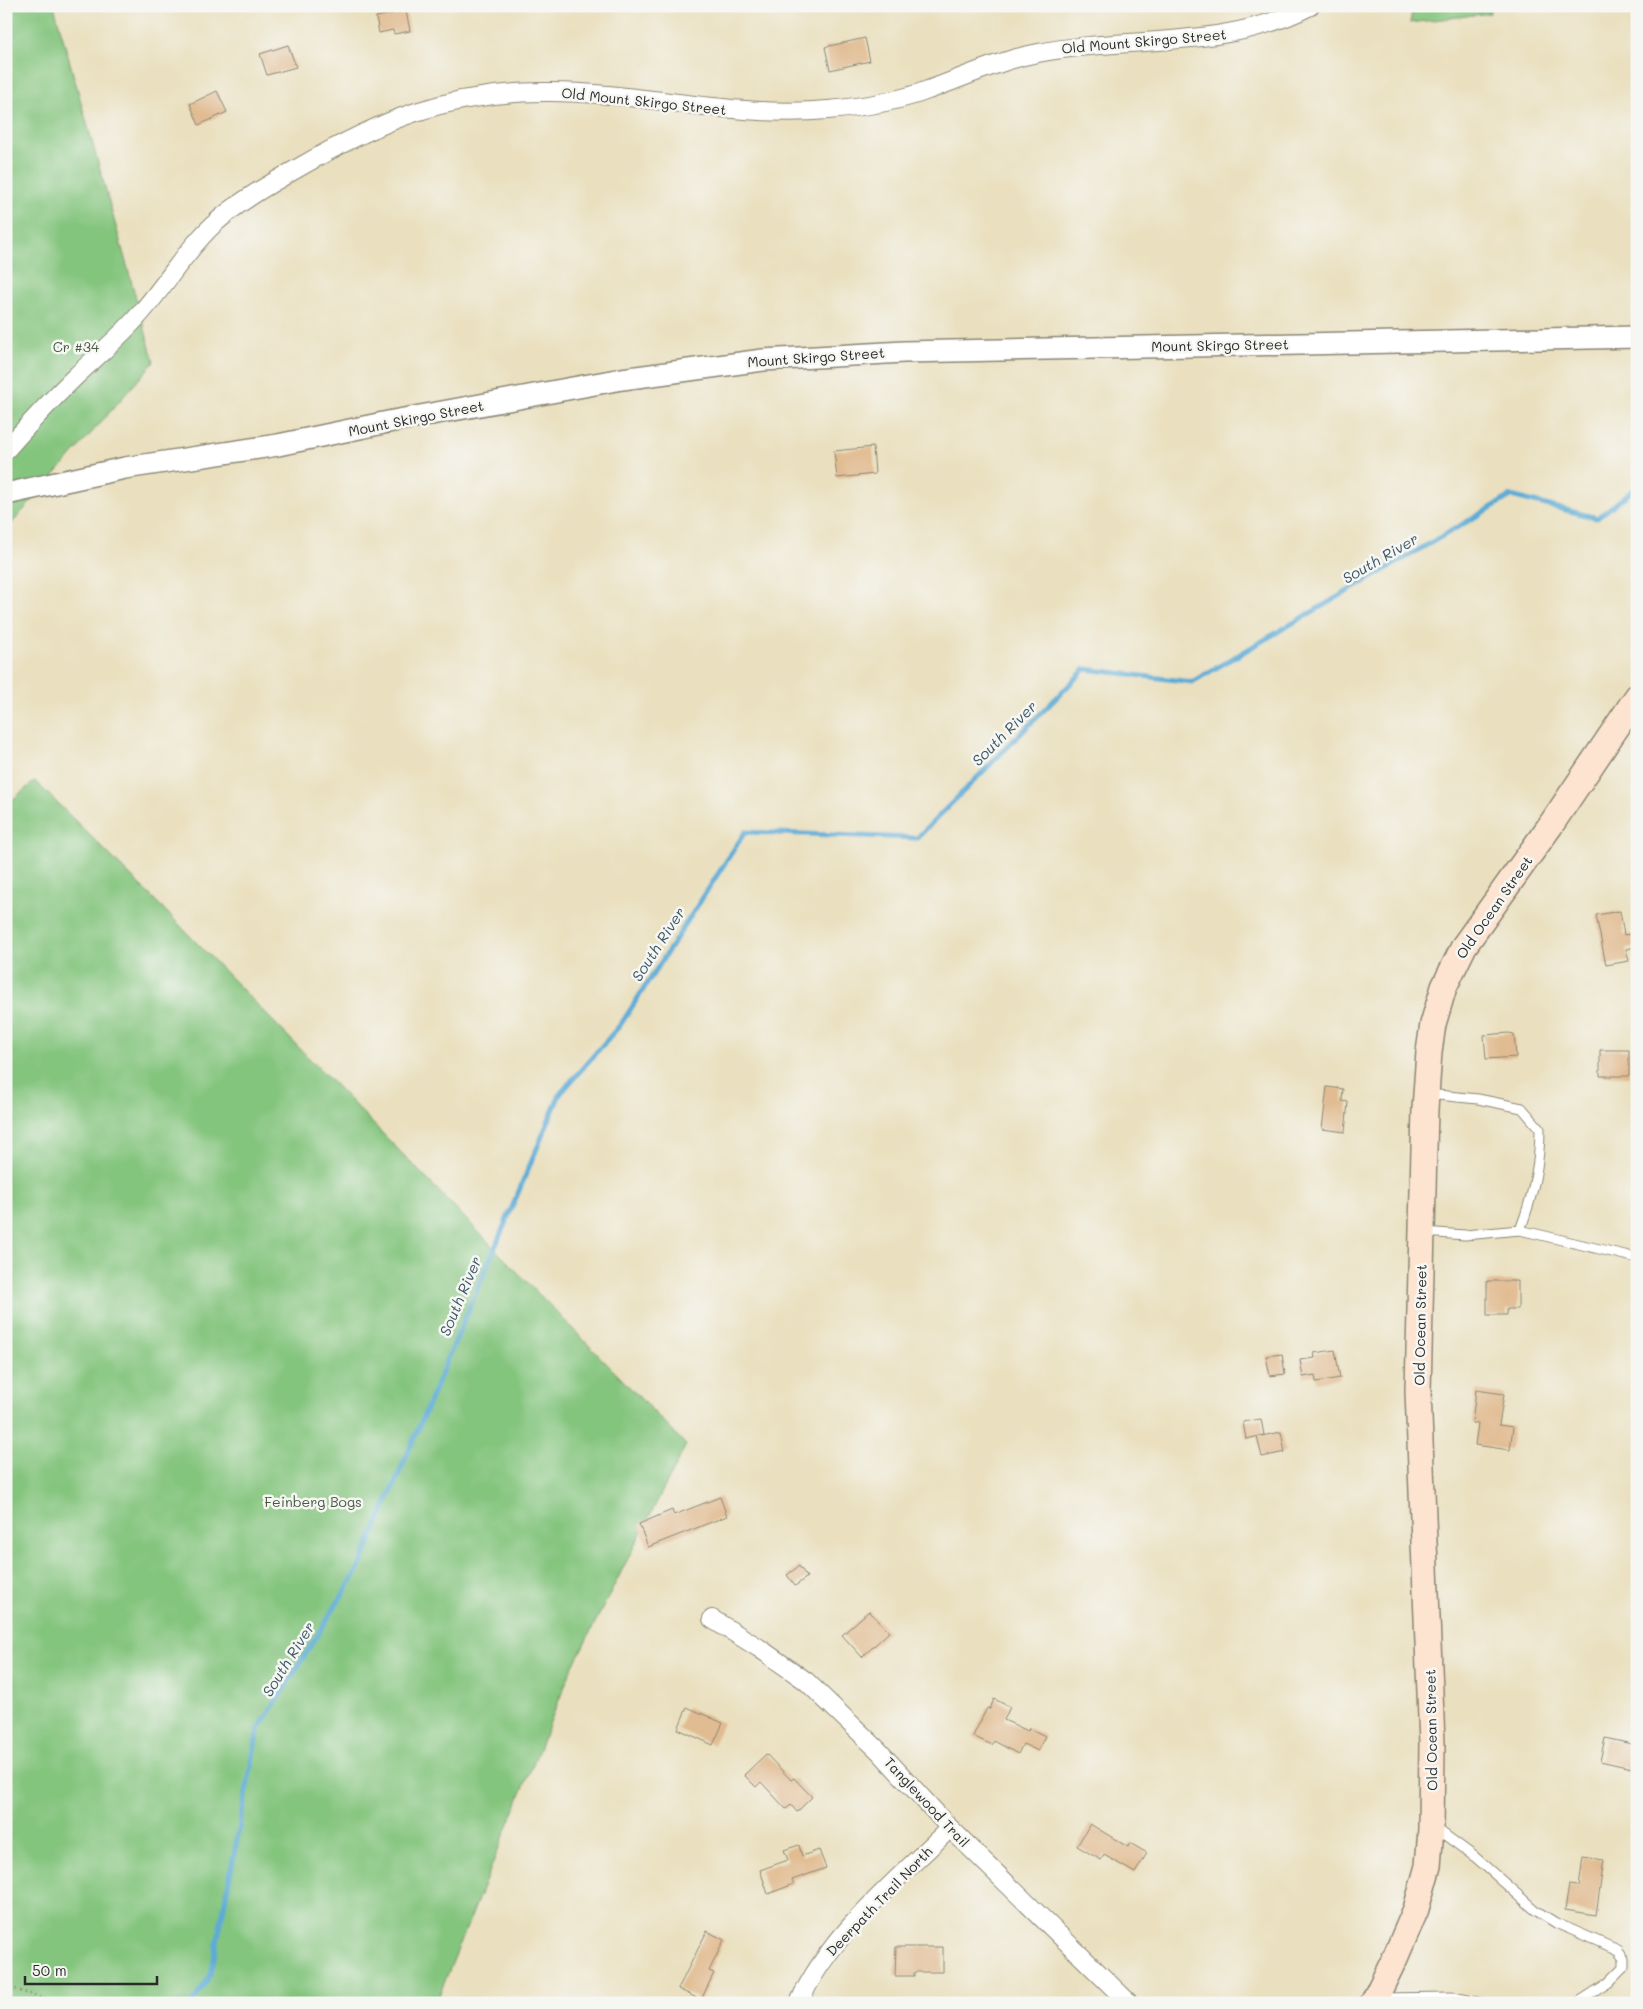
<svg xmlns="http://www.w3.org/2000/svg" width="1643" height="2009" font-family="Mali,sans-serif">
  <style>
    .green { fill: #84c57e; stroke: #587854 }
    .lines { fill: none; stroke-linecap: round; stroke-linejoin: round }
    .stream { stroke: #5dabd6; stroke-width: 5 }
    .building { fill: #e1bb91 }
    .service-casing { stroke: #8a8675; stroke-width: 11 }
    .minor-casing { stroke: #8a8675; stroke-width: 20 }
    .tertiary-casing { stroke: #8a8675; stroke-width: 24 }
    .secondary-casing { stroke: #8a8675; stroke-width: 28 }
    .path { stroke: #8a8675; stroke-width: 3; stroke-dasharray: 1 4; stroke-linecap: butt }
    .service { stroke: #fff; stroke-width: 9 }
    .minor { stroke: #fff; stroke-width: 18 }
    .tertiary { stroke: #fff; stroke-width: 21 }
    .secondary { stroke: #fde4d1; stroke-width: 25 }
    .labels { text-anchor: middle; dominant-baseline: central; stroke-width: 5; stroke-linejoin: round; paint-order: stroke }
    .street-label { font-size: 14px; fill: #2b2b2b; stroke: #f6f6f2 }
    .park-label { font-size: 14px; fill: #465944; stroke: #f6f6f2 }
    .water-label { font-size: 15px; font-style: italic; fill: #3c5867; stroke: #f6f6f2 }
  </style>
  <rect width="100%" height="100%" fill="#f6f6f2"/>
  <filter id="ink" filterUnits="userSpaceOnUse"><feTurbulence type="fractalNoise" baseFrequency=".02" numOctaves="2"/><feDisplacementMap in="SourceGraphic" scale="10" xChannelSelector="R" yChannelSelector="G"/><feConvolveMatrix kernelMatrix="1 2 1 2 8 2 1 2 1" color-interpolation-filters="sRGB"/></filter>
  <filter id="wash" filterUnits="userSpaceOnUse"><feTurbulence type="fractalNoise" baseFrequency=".0096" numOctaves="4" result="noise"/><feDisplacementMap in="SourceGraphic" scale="20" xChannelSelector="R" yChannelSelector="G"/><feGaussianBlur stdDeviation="1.12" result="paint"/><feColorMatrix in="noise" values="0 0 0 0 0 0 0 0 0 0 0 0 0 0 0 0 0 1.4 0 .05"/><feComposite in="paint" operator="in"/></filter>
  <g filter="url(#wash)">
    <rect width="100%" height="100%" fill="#eae0bf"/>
    <path class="green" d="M6,6H54L154,362L6,530Z
      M1413,6H1491L1490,13L1410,23Z
      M35,781L156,901L686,1445L572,1668L436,2003H6V805Z"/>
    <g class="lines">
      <path class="stream" d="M192,2003L211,1974L258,1730L358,1570L560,1094L621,1024L745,832L917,838L1085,669L1192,682L1511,496L1597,518L1637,487"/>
    </g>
    <g id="blocks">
      <path class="building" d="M406,11L410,31L394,34L393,30L379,33L376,17Z
        M865,38L870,61L830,70L825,47Z
        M288,45L296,67L267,75L260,54Z
        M217,91L227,112L199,125L190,104Z
        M873,447L875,474L837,478L834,451Z
        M1620,911L1624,935L1637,933V947L1626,949L1629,961L1606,965L1596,915Z
        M1509,1033L1514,1034L1516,1057L1486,1059L1484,1035Z
        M1600,1050H1629V1076H1600Z
        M1327,1087L1343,1089L1342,1101L1348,1102L1345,1132L1322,1129Z
        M1487,1281H1518V1309H1507V1315H1487Z
        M1335,1350L1340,1378L1316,1382L1315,1375L1303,1377L1300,1360L1315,1358L1314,1353Z
        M1282,1354L1285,1374L1270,1376L1266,1356Z
        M1476,1390L1504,1394L1499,1425L1513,1427L1510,1450L1475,1445L1478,1424L1472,1423Z
        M1261,1419L1264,1435L1246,1439L1243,1422Z
        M1281,1432L1285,1452L1262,1457L1257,1437Z
        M720,1497L727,1516L648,1547L639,1524L672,1510L674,1515Z
        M799,1566L807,1577L795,1586L787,1575Z
        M869,1611L889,1632L862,1657L842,1635Z
        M994,1699L1010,1707L1004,1720L1028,1731L1029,1728L1045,1736L1038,1751L1023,1744L1018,1754L994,1741L992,1745L973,1736L987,1708L990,1709Z
        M687,1707L723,1723L713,1745L678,1729Z
        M1605,1738L1636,1745L1631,1768L1600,1761Z
        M766,1754L791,1780L794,1778L812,1797L797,1812L791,1805L786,1809L761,1782L756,1787L744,1775Z
        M1090,1824L1128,1847L1130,1843L1147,1853L1135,1873L1104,1855L1101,1860L1077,1846Z
        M799,1845L802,1856L819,1850L826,1868L792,1880L794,1884L768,1894L760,1870L788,1860L784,1850Z
        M1583,1857L1604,1860L1596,1915L1565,1910L1569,1885L1579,1886Z
        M707,1931L724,1940L709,1971L714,1973L701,2000L678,1989Z
        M896,1947H943V1972H914V1976H895Z"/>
    </g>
  </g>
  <g filter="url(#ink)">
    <use href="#blocks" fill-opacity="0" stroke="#8a8675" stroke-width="1"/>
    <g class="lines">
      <defs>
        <path id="service" d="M1520,1230L1637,1258
          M1423,1232L1465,1235L1520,1230C1532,1199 1540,1162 1540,1129L1522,1108L1478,1099L1427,1094
          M1434,1827L1475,1857L1535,1910L1556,1923L1618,1950L1624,1958V1967L1608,1983L1577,2003
          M1378,1998L1453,1997L1482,2003"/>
        <path id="minor" d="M6,450C29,424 52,399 76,376C97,356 120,337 139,315C165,286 185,251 213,225C238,202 268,185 298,168C381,120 447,92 545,92C640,91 733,119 828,110C862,107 897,102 928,90C965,77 1000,60 1038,53C1131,35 1223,51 1310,6
          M712,1619L759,1648L806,1681L878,1750L950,1828L1129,2003
          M799,2003C827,1937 899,1878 950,1828"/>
        <path id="tertiary" d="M6,494L125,468L278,445L393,421L622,379L763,360L904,352L1637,337"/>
        <path id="secondary" d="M1373,2003L1395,1958L1416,1909L1428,1866L1431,1829L1432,1743L1418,1391L1425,1109L1429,1052L1433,1024L1444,987L1464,946L1550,826L1637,697"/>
      </defs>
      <use href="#service" class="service-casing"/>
      <use href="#minor" class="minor-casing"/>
      <use href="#tertiary" class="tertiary-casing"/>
      <use href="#secondary" class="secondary-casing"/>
      <path class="path" d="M6,1986L56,2003"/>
      <use href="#service" class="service"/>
      <use href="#minor" class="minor"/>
      <use href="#tertiary" class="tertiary"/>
      <use href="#secondary" class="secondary"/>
    </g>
  </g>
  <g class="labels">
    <g class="street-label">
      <text transform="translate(1144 41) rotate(-5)">Old Mount Skirgo Street</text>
      <text transform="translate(644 101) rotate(6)">Old Mount Skirgo Street</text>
      <text transform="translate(1220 345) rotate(-1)">Mount Skirgo Street</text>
      <text transform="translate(816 357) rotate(-4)">Mount Skirgo Street</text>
      <text transform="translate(416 418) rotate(-11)">Mount Skirgo Street</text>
      <text transform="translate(1494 907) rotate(-55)">Old Ocean Street</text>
      <text transform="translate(1420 1325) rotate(-89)">Old Ocean Street</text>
      <text transform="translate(1431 1730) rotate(-91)">Old Ocean Street</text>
      <text transform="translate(927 1802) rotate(47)">Tanglewood Trail</text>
      <text transform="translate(879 1901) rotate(-46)">Deerpath Trail North</text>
    </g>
    <g class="park-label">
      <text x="76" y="346">Cr #34</text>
      <text x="313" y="1501">Feinberg Bogs</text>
    </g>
    <g class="water-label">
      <text transform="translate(1380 558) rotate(-30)">South River</text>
      <text transform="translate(1004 733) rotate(-45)">South River</text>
      <text transform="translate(658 944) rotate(-57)">South River</text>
      <text transform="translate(460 1296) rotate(-67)">South River</text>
      <text transform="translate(288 1659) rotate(-58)">South River</text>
    </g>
  </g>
  <rect width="1643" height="2009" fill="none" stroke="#f6f6f2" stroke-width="25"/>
  <path d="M25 1976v8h132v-8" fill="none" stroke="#2b2b2b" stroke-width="2.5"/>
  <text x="32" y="1976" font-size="15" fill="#2b2b2b" stroke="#f6f6f2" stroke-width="4" paint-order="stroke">50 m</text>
</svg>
